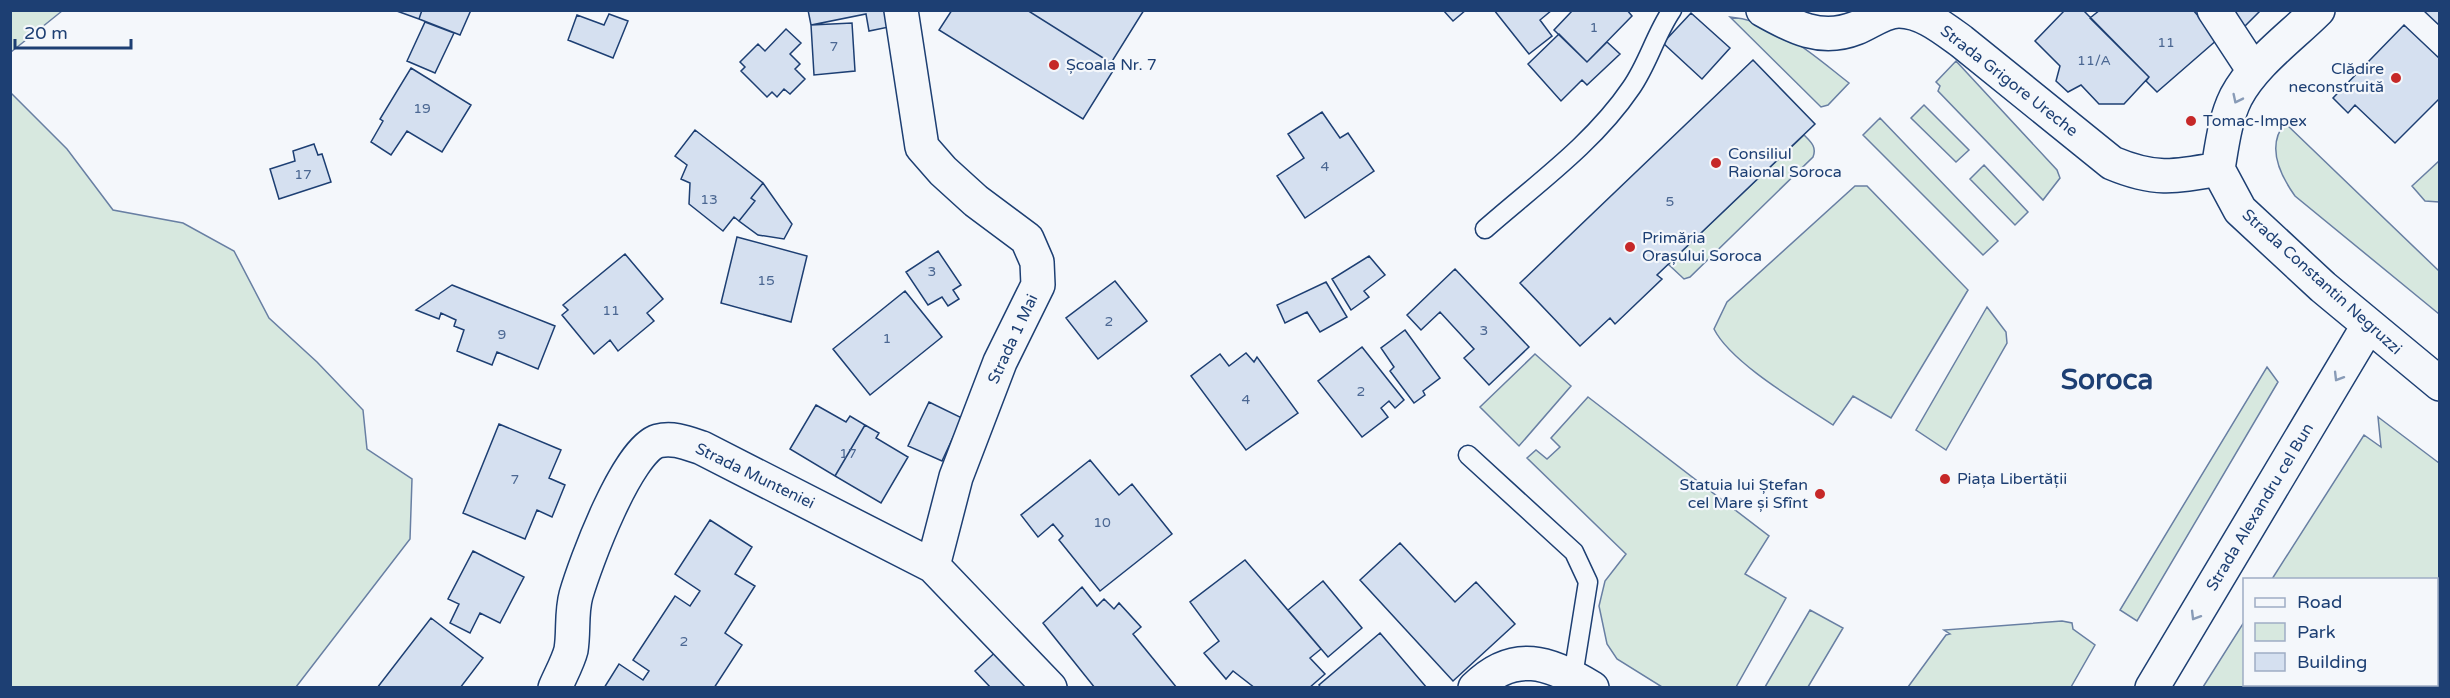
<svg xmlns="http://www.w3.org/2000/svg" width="2450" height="698" font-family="'Varela Round',sans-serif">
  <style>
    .green { fill: #d7e8df; stroke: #687fa3; stroke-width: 1.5 }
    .building { fill: #d5e0f0; stroke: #1d3f73; stroke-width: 1.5 }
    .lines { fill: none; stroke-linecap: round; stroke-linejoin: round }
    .service-casing { stroke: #1d3f73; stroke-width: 21 }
    .minor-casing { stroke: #1d3f73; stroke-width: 36 }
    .service { stroke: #f4f7fb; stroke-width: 18 }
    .minor { stroke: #f4f7fb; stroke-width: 33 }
    .oneway { stroke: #889bb7 }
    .poi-dot { fill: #c62828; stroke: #f4f7fb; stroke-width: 2 }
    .labels { text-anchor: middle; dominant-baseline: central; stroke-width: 4.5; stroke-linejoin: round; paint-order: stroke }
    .number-label { font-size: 14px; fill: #4b6792 }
    .poi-label { font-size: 16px; fill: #1d3f73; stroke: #f4f7fb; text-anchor: start }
    .street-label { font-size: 16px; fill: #1d3f73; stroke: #f4f7fb }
    .town-label { font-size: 28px; font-weight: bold; fill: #1d3f73; stroke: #f4f7fb }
  </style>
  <rect width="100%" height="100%" fill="#f4f7fb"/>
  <path class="green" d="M11,10H62V11L11,52Z
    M1730,17C1777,21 1813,55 1849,83L1828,105L1821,107Z
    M1956,61L2057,170L2060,178L2043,200L1938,91L1940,86L1936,82Z
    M11,93L67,149L113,210L183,223L234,251L269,318L317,362L363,410L367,449L412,479L410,539L296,687H11Z
    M1924,105L1969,150L1956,162L1911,118Z
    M1880,118L1998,241L1983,255L1863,135Z
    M2285,123L2439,271V314L2295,196C2280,175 2266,146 2285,123Z
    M1804,135C1811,142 1817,147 1813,157L1690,277L1684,279L1668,264Z
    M2439,161V202L2425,201L2412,186Z
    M1984,165L2028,212L2015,225L1970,179Z
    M1855,186H1867L1968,290L1891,418L1853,396L1833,425C1800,403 1731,363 1714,329L1727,302Z
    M1987,307L2006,332L2007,343L1946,450L1916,430Z
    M1535,354L1571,386L1519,446L1480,407Z
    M2267,367L2278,382L2137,621L2120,610Z
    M1588,397L1769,536L1745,574L1786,598L1736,687H1662L1617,659L1607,644L1599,606L1605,581L1626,554L1527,458L1536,450L1547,459L1560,447L1551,438Z
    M2378,417L2439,463V687H2203L2244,622V684H2436V580L2272,579L2364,435L2381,447Z
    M1810,610L1843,628L1808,687H1765Z
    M2062,621L2072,623L2073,629L2095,645L2071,687H1908L1946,635L1950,634L1944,630Z"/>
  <path class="building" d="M394,10H422L419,19Z
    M422,10H471L460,35L419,19Z
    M808,10H886L889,27L869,31L866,14L811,25Z
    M952,10H1027L1116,66L1083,119L939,30Z
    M1031,10H1144L1111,63L1030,12Z
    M1443,10H1466L1453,21Z
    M1494,10H1552L1540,20L1552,36L1529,54Z
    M1573,10H1627L1632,16L1587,62L1554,30Z
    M2065,10H2083L2149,77L2124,104H2099L2081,85L2068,92L2056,81L2060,66L2035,41Z
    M2100,10H2193L2218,39L2157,92L2146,81L2149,77L2090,18Z
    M2234,10H2261L2244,27Z
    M2423,10H2440V26Z
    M1691,13L1730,48L1702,79L1663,43Z
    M609,14L628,21L613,58L568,40L577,15L604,25Z
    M425,22L454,33L435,73L407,61Z
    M852,23L855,71L814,75L811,25Z
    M2404,25L2440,59V98L2395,143L2355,105L2348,113L2333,98Z
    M786,29L801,43L790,54L800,64L795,69L805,79L790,94L784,89L777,97L772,92L767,97L741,71L745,67L740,62L758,44L765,51Z
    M1559,34L1587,62L1607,42L1620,54L1587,85L1582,80L1561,101L1528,64Z
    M1753,60L1815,124L1657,275L1662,279L1615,324L1610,318L1580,346L1520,283Z
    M411,68L471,105L442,152L407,131L391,155L371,142L383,121L380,119Z
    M1322,112L1340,138L1348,133L1374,171L1305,218L1277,176L1304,158L1288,134Z
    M695,130L763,183L751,198L755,201L739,221L734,217L723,231L689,204L690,183L681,179L687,165L675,156Z
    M314,144L318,155L322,154L331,182L279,199L270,169L295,161L293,151Z
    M763,183L792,224L784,239L758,235L739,221L755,201L751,198Z
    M737,237L807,256L791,322L721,303Z
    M938,251L961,285L953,290L959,299L948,306L942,297L928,305L906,272Z
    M625,254L663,299L647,313L654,321L618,351L610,340L594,354L562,315L568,310L563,305Z
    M1369,256L1385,275L1364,291L1369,297L1351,310L1332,279Z
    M1455,269L1529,347L1489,385L1464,358L1474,349L1440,312L1421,330L1407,315Z
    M1115,281L1147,321L1098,359L1066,318Z
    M1326,282L1347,317L1320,332L1307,312L1285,323L1277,305Z
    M452,285L555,326L538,369L497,352L492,365L457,351L464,330L454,326L456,320L441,313L439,319L416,310Z
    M905,291L942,337L870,395L833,349Z
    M1405,330L1440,378L1423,391L1425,395L1414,403L1390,371L1394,367L1381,348Z
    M1362,347L1404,400L1395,408L1389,401L1381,408L1388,417L1362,437L1318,381Z
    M1246,353L1254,362L1257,357L1298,413L1246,450L1191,376L1220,354L1229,366Z
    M929,402L962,418L942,461L908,446Z
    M816,405L846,422L850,416L865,425L835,476L790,449Z
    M499,424L561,450L549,478L565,485L552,517L537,510L525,539L463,513Z
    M865,425L879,433L876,438L908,457L881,503L835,476Z
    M1090,460L1119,495L1132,484L1172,534L1100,591L1059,540L1063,536L1053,524L1038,537L1021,515Z
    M710,520L752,547L735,574L755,586L725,633L742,645L714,688H604L619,664L643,680L649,671L633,660L675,596L690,606L700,591L675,574Z
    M1400,543L1455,602L1476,582L1515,624L1453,681L1360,580Z
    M473,551L524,577L500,623L480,613L470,633L450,623L459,604L448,599Z
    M1245,560L1321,649L1310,658L1325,674L1309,688H1255L1233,671L1226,679L1204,653L1219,641L1190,602Z
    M1323,581L1362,628L1328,657L1288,610Z
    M1082,587L1097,606L1104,599L1114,609L1119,603L1141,627L1133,634L1177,688H1095L1043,623Z
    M431,618L483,658L460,688H377Z
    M1380,633L1427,688H1321L1319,685Z
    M1001,647L1039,688H991L975,671Z"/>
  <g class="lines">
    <defs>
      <path id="service" d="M1485,229C1535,185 1593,144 1631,88C1648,64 1655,35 1672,10
        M1468,455L1574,552L1588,582L1573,676"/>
      <path id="minor" d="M901,10L922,147L943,171L976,201L1027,239L1037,262L1038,285L1000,362L956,477L933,566
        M1763,10C1793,27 1821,42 1856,28C1869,23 1884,11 1899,11C1922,11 1943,28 1961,41L2112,163C2155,181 2174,177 2218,169
        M2214,10L2254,71
        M2218,169L2240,210L2323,287L2440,384
        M2218,169C2222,145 2225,119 2236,97C2254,63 2291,37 2318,10
        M555,688C560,676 568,662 571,650C574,632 571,613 576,595C585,564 627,450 658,441C673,437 687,443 702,448L933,566L1050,688
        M1475,688C1514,649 1550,662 1592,688
        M2152,688L2368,326"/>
    </defs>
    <use href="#service" class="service-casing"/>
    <use href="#minor" class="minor-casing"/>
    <use href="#service" class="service"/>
    <use href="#minor" class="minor"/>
  </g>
  <defs><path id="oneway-chevron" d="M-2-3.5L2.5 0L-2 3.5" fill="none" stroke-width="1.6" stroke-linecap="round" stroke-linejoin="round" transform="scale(1.5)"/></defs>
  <g class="oneway">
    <use href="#oneway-chevron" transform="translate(2237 99) rotate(116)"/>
    <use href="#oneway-chevron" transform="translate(2338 377) rotate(121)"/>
    <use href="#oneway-chevron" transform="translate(2195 616) rotate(121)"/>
  </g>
  <g class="poi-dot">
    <circle cx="1054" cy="65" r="6"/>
    <circle cx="2396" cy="78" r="6"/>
    <circle cx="2191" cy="121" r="6"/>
    <circle cx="1716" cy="163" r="6"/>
    <circle cx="1630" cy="247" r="6"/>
    <circle cx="1945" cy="479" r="6"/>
    <circle cx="1820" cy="494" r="6"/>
  </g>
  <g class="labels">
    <g class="number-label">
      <text x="1594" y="27">1</text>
      <text x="2166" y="42">11</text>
      <text x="834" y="46">7</text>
      <text x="2094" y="60">11/A</text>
      <text x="422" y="108">19</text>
      <text x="1325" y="166">4</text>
      <text x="303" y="174">17</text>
      <text x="709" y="199">13</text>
      <text x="1670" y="201">5</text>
      <text x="932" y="271">3</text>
      <text x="766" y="280">15</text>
      <text x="611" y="310">11</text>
      <text x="1109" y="321">2</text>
      <text x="1484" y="330">3</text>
      <text x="502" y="334">9</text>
      <text x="887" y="338">1</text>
      <text x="1361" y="391">2</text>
      <text x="1246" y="399">4</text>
      <text x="848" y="453">17</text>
      <text x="515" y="479">7</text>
      <text x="1102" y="522">10</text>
      <text x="684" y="641">2</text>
    </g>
    <g class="poi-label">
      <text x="1066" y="65">Școala Nr. 7</text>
      <text x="2384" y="69" text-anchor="end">Clădire<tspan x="2384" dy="18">neconstruită</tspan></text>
      <text x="2203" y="121">Tomac-Impex</text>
      <text x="1728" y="154">Consiliul<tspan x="1728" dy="18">Raional Soroca</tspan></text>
      <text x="1642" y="238">Primăria<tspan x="1642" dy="18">Orașului Soroca</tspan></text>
      <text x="1957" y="479">Piața Libertății</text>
      <text x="1808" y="485" text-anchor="end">Statuia lui Ștefan<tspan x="1808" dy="18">cel Mare și Sfînt</tspan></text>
    </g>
    <g class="street-label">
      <text transform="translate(2009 81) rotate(38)">Strada Grigore Ureche</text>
      <text transform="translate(2322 282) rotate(42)">Strada Constantin Negruzzi</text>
      <text transform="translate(1013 339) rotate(-65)">Strada 1 Mai</text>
      <text transform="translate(755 476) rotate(26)">Strada Munteniei</text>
      <text transform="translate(2260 507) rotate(-59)">Strada Alexandru cel Bun</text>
    </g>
    <g class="town-label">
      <text x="2107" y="380">Soroca</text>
    </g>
  </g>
  <rect width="2450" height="698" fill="none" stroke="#1d3f73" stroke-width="24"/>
  <rect x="2243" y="578" width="195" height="108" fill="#f4f7fb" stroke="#9eadc5" stroke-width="1.5"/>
  <rect x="2255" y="598" width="30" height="9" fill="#f4f7fb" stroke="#9eadc5" stroke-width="1.5"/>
  <text x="2297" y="608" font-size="18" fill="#1d3f73">Road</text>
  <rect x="2255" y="623" width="30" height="18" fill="#d7e8df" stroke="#9eadc5" stroke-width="1.5"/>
  <text x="2297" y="638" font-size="18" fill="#1d3f73">Park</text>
  <rect x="2255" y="653" width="30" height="18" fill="#d5e0f0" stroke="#9eadc5" stroke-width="1.5"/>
  <text x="2297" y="668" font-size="18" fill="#1d3f73">Building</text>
  <path d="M15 39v9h116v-9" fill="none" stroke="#1d3f73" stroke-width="3"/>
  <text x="24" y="39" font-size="18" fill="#1d3f73" stroke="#f4f7fb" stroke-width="4.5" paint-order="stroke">20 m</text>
</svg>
